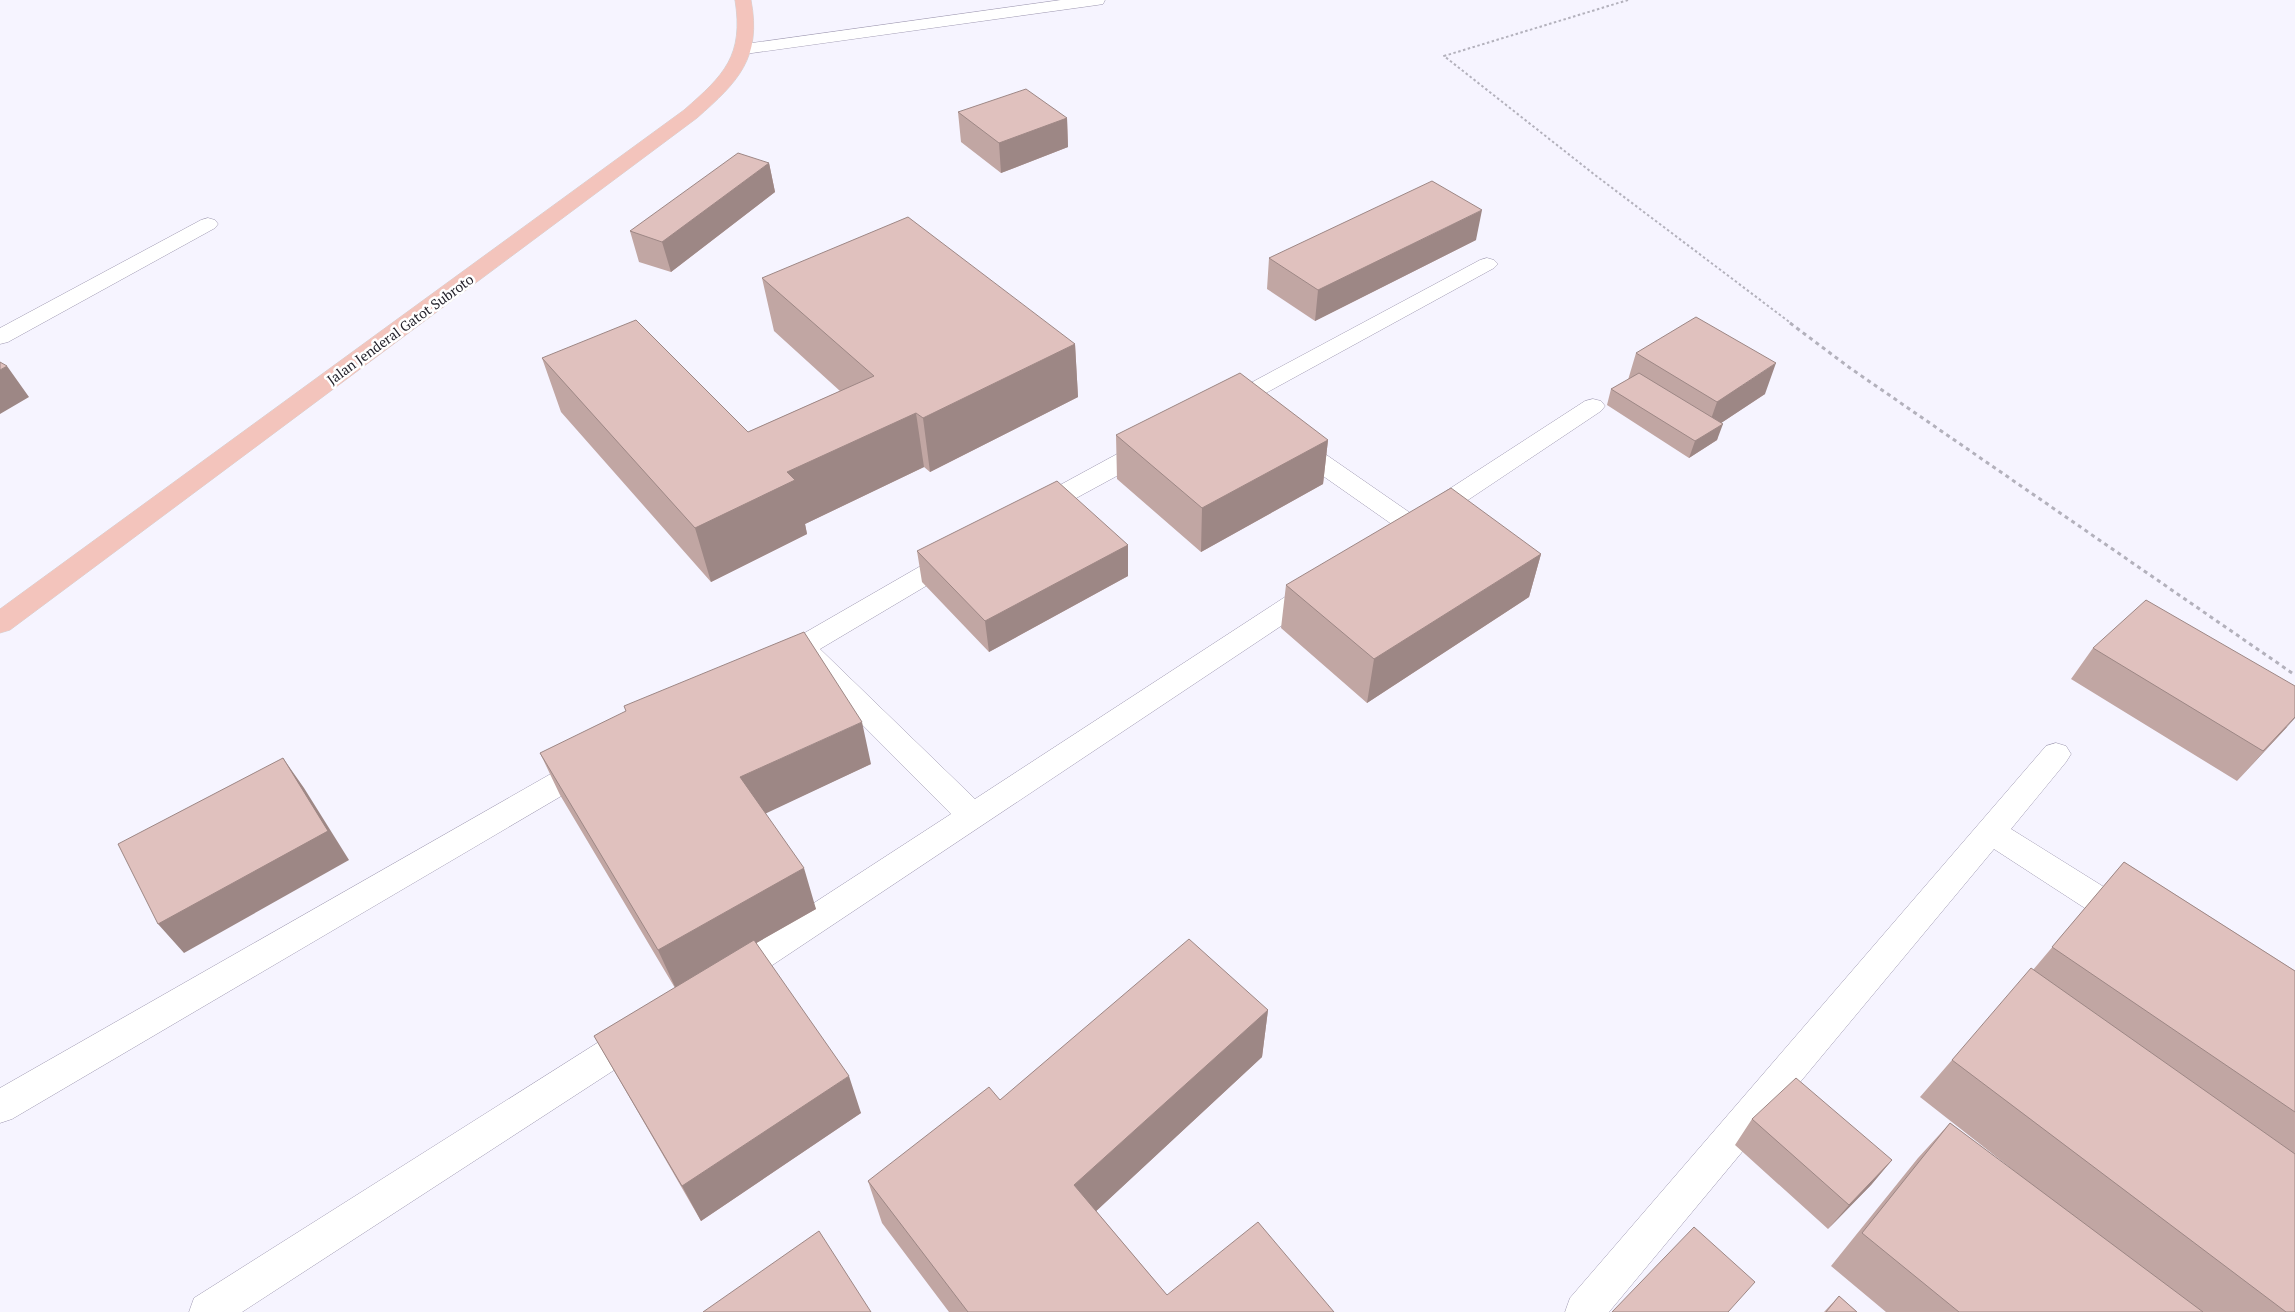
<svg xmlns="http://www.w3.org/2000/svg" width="2295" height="1312" font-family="'PT Serif',serif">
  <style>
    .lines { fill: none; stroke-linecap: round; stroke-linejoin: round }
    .minor-casing { stroke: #9d97b0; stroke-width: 1 }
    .major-casing { stroke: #d3d3d5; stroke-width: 1 }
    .path-far1 { stroke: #b3b1bc; stroke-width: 2; stroke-dasharray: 2.5 2.5; stroke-linecap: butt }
    .path { stroke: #b3b1bc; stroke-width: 3; stroke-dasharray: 4 4; stroke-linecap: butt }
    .minor { fill: #fff; fill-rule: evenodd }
    .major { fill: #f3c4bc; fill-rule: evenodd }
    .wall { fill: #c1a6a3 }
    .shaded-wall { fill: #9d8785 }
    .building { fill: #e0c1be; stroke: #9d8785 }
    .labels { text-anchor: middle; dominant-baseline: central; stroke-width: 5; stroke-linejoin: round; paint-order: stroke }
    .street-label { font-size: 14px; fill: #25232c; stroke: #fff }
  </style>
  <rect width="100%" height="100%" fill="#f6f4ff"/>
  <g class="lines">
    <defs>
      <path id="minor" d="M1061,0H1105L1103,4L1097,5L745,54L739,53L736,49L739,45L745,44Z
        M208,218L215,220L218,224L215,228L8,342L0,344V328L201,220Z
        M1487,258L1494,260L1498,264L1494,268L1233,411L1225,413L1217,411L1213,406L1217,401L1480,260Z
        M1593,399L1601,401L1605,406L1601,411L1438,520L1429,523L1421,520L1425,526L1421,532L1412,535L1403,532L1286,450L1282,444L1286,438L1294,436L1302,438L1419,519L1416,514L1420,508L1585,401Z
        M1150,439L1159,441L1162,447L1159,453L1045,515L1036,517L1027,515L1023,509L1027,503L1141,441Z
        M954,549L963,552L967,558L963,564L820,649L975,799L1305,584L1314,582L1323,584L1327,591L1323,598L744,984L732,988L720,984L716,974L720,964L951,814L799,661L778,671L768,668L764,661L768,654L945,552Z
        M2056,743L2066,746L2071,754L2066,762L2011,829L2136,907L2141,917L2136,927L2125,931L2114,927L1994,849L1609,1312H1565L1570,1298L2046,746Z
        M587,755L597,759L602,767L597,775L12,1119L0,1123V1088L577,759Z
        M636,1022L648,1026L653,1037L648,1048L242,1312H189L194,1298L624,1026Z"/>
      <path id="major" d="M735,0H751C762,58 738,82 697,118L10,630L0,633V609L684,110C724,75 744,56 735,0Z"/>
    </defs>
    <use href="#minor" class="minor-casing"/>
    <use href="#major" class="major-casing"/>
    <path class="path-far1" d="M1628,0L1444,56L1595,175L1792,324"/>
    <path class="path" d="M1790,323L1850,368L2295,675"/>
    <use href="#minor" class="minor"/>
    <use href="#major" class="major"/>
  </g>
  <path class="wall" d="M958,112L1067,118L1068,147L1001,173L961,142Z
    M769,163L775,192L671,272L639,262L630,231Z
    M1476,240L1315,321L1267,289L1269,258Z
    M762,278L1075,344L1078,397L930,472L924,467L805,524L807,534L711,582L561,412L542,358L748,432L840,391L774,331Z
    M1636,353L1765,394L1721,423L1717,440L1689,458L1607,405L1611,389L1628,380Z
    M1116,435L1328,440L1323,484L1201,552L1117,479Z
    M1128,545V576L989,652L922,582L917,551Z
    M1541,554L1529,597L1367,703L1281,628L1286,585Z
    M2093,648L2287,727L2237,781L2071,679Z
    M540,753L871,764L765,813L816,909L756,943L861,1113L701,1221L594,1036L675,988L560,795Z
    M2124,862L2295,971V1312H1886L1831,1266L1918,1158L1950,1123L2022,1177L1920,1097L1952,1060L2033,970Z
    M1268,1010L1262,1057L1096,1211L1167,1295L1334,1312H949L882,1223L868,1181L1000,1100Z
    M1752,1119L1892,1160L1871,1185L1828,1229L1735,1145Z
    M1839,1296L1857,1312H1824Z"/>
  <path class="shaded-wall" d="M1067,118L1068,147L1001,173L999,143Z
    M769,163L775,192L671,272L662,242Z
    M1482,210L1476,240L1315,321L1318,290Z
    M1075,344L1078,397L930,472L923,418Z
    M1776,363L1765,394L1706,433L1717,402Z
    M7,366L29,397L0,414V370Z
    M916,413L924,467L805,524L807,534L711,582L695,528L787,472Z
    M1723,424L1717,440L1689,458L1695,441Z
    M1328,440L1323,484L1201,552L1202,508Z
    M1128,545V576L989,652L985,621Z
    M1541,554L1529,597L1367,703L1374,659Z
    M2295,717V718L2287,727L2237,781Z
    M862,722L871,764L754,819L740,777Z
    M283,758L304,788L349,860L184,953L158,924Z
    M804,868L816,909L676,989L658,950Z
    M1268,1010L1262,1057L1078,1228L1074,1185Z
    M849,1076L861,1113L701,1221L682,1186Z
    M1892,1160L1871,1185L1828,1229L1849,1205Z"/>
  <path class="building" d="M1026,89L1067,118L999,143L958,112Z
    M738,153L769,163L662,242L630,231Z
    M1432,181L1482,210L1318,290L1269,258Z
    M908,217L1075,344L923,418L916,413L787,472L795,480L695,528L542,358L636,320L748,432L874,376L762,278Z
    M1696,317L1776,363L1717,402L1636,353Z
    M0,362L7,366L0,370Z
    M1240,373L1328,440L1202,508L1116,435Z
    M1639,373L1723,424L1695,441L1611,389Z
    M1057,481L1128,545L985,621L917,551Z
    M1451,488L1541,554L1374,659L1286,585Z
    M2146,600L2295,686V717L2263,751L2093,648Z
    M804,632L862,722L740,777L804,868L658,950L540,753L626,711L624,706Z
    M283,758L328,831L158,924L118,844Z
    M2124,862L2295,971V1112L2052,947Z
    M1189,939L1268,1010L1074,1185L1167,1295L1258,1222L1334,1312H968L868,1181L989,1087L1000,1100Z
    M754,940L849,1076L682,1186L594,1036Z
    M2031,968L2295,1154V1312H2286L1952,1060Z
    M1796,1078L1892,1160L1849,1205L1752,1119Z
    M1950,1123L2203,1312H1959L1862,1233Z
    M1694,1227L1755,1282L1728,1312H1612Z
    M819,1231L871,1312H703Z
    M1839,1296L1857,1312H1826Z"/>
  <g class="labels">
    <g class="street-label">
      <text transform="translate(400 329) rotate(-36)">Jalan Jenderal Gatot Subroto</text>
    </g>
  </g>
</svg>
